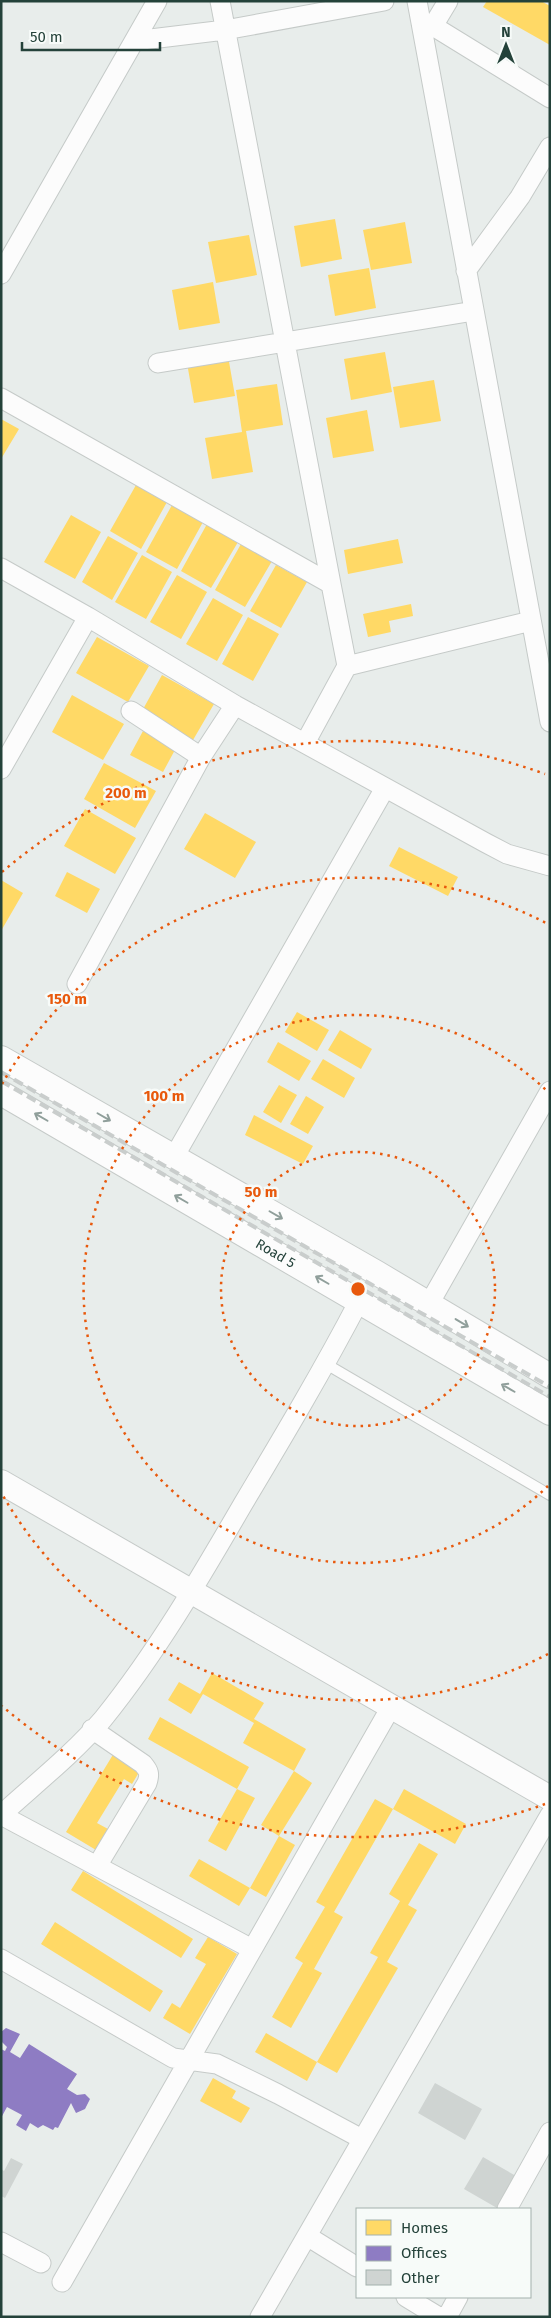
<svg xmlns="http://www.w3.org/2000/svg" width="551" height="2318" font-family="'Fira Sans',sans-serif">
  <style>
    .homes { fill: #ffd966 }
    .offices { fill: #8e7cc3 }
    .building { fill: #cfd4d2 }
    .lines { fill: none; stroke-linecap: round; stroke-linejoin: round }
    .service-casing { stroke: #c5cac8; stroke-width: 12 }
    .minor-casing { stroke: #c5cac8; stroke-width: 21 }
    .tertiary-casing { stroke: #c5cac8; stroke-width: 26 }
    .service { stroke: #fcfcfc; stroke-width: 10 }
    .minor { stroke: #fcfcfc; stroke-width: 19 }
    .tertiary { stroke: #fcfcfc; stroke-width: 24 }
    .rail { stroke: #c9cdcc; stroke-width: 4; stroke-dasharray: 10 5; stroke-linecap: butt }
    .oneway { stroke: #909f9b }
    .ring { fill: none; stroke: #e8590c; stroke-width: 2.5; stroke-dasharray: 2.5 5 }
    .labels { text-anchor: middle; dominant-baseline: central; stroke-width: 5; stroke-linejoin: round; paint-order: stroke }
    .street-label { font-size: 14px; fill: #24423a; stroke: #f7fbf9 }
    .centre { fill: #e8590c; stroke: #f7fbf9; stroke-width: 2.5 }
    .ring-label { font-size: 15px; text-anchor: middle; font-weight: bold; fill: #e8590c; stroke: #f7fbf9; stroke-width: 5; stroke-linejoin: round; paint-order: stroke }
  </style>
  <rect width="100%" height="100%" fill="#e8edeb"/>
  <path class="homes" d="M487,1H541L550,6V45L483,7Z
    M335,219L342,259L301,267L294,226Z
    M405,222L412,263L371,270L363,230Z
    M249,235L257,275L216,283L208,242Z
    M369,268L376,308L335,316L328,275Z
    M213,282L220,323L179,330L172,290Z
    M385,352L392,392L351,400L344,359Z
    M228,356L235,396L194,403L187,363Z
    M434,380L441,421L400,428L393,387Z
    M277,384L283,425L246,431L253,472L212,479L205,438L242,432L236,390Z
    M367,410L374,451L333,458L326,418Z
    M1,419L19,429L1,459Z
    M136,485L167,502L141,549L110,531Z
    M172,505L203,522L177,569L146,552Z
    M71,515L101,532L75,579L44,562Z
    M207,524L238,542L211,588L181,571Z
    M108,536L138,553L112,600L82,582Z
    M398,539L403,563L348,574L344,550Z
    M241,544L272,561L245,607L215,590Z
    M142,555L172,572L146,619L115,602Z
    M276,565L307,582L281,628L250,611Z
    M177,575L207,592L181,639L150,622Z
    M213,598L243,615L217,661L186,644Z
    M411,604L413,616L389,621L391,632L368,637L363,614Z
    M248,617L279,634L253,681L222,664Z
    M97,637L149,666L128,702L76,673Z
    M162,675L214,704L193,740L142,711Z
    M72,695L124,724L103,760L52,732Z
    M143,731L176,748L163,772L130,755Z
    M104,763L156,791L135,828L84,799Z
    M85,809L136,838L115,874L64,846Z
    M205,813L256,842L235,878L184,849Z
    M399,847L458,877L448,896L389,866Z
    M67,872L100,889L87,913L55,896Z
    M1,880L23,893L1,931Z
    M297,1012L329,1030L317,1051L285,1032Z
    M340,1030L372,1049L361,1069L328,1050Z
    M278,1042L311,1061L299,1081L267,1062Z
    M323,1059L355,1078L344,1098L311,1079Z
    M279,1085L297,1095L281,1123L263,1112Z
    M306,1096L324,1107L308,1134L290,1124Z
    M254,1115L313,1146L303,1164L245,1135Z
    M212,1673L264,1703L254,1719L306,1749L294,1771L243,1743L254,1723L203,1694L191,1714L168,1700L179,1682L200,1694Z
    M160,1717L249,1767L237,1789L148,1739Z
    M114,1753L141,1769L132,1784L124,1779L97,1823L108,1829L96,1850L66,1832Z
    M294,1771L312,1783L279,1836L261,1825Z
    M237,1789L255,1798L226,1851L208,1841Z
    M404,1789L466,1824L455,1844L393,1809Z
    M375,1799L393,1809L334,1912L343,1917L314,1969L322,1973L291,2028L272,2017L303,1963L295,1958L325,1907L316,1902Z
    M279,1836L295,1845L266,1897L250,1888Z
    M419,1843L438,1854L408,1905L417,1910L387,1962L398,1968L337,2073L317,2062L378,1957L370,1953L400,1901L389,1894Z
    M199,1859L250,1888L239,1906L189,1876Z
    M83,1871L193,1939L181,1958L71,1890Z
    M55,1922L163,1991L150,2012L41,1944Z
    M208,1937L237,1954L190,2034L163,2018L172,2003L180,2008L206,1964L195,1958Z
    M266,2033L317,2062L307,2081L255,2052Z
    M213,2078L236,2091L232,2098L250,2108L241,2123L200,2101Z"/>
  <path class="offices" d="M6,2028L20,2034L10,2052L20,2058L29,2044L77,2074L67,2089L77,2095L85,2094L90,2099L85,2109L76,2113L71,2103L58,2128L55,2127L53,2130L43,2125L38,2128L30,2123L26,2131L16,2125L22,2115L7,2107L1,2118V2049L5,2051L7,2047L1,2041V2032Z"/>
  <path class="building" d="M435,2083L482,2109L465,2140L418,2113Z
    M483,2157L516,2176L497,2208L464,2189Z
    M11,2158L23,2164L5,2198L1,2196V2169L4,2171Z"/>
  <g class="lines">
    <defs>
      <path id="service" d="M326,1364L550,1495"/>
      <path id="minor" d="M220,1L331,584
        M417,1L550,722
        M421,23L433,26L550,98
        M433,26L448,1
        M134,41L225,30L384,1
        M466,271L520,197L550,147
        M1,274L157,1
        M158,363L474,311
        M1,398L331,584L347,666L305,743
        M1,568L88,617L1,769
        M347,666L531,621
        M235,705L486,843L507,854L550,866
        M131,711L201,757
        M77,984L201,757L235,705L88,617
        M174,1157L385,788
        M429,1304L550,1091
        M92,1729L143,1764C149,1771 150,1774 147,1783L97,1866
        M1,1815C35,1784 73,1754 103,1719C157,1652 200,1578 243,1504C283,1437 323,1370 359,1301
        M1,1815L252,1949
        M1,1959L173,2058L217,2064L278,2094L362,2139
        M507,2209L550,2132
        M307,2236L357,2267
        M1,2242L41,2263
        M62,2282L391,1707
        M406,2297L439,2317
        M260,2317L550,1815
        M447,2317L458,2297"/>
      <g id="tertiary">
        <path d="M1,1058L377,1273L550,1376"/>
        <path id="s1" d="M1,1093L550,1413"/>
        <path d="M1,1482L550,1798"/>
      </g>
    </defs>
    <use href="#service" class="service-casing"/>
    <use href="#minor" class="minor-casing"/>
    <use href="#tertiary" class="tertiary-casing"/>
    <use href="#service" class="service"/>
    <use href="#minor" class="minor"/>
    <use href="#tertiary" class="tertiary"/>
    <path class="rail" d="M1,1072L550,1387
      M1,1081L550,1397"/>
  </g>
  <defs><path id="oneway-shaft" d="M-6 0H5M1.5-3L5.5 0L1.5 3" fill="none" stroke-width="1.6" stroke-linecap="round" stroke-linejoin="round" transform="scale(1.25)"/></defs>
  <g class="oneway">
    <use href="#oneway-shaft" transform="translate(41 1117) rotate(-150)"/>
    <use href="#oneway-shaft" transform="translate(104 1117) rotate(30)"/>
    <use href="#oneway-shaft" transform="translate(181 1199) rotate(-150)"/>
    <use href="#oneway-shaft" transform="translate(276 1215) rotate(30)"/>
    <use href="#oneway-shaft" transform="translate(322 1280) rotate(-150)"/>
    <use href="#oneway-shaft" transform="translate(462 1323) rotate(31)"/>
    <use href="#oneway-shaft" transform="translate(508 1388) rotate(-150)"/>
  </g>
  <g class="ring">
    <circle cx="358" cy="1289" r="137"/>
    <path d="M548 1486A274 274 0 1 1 548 1092"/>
    <path d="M548 1654A411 411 0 0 1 2 1494M2 1084A411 411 0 0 1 548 924"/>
    <path d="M545 1804A548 548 0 0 1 2 1706M2 872A548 548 0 0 1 545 774"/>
  </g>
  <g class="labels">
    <g class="street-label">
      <text stroke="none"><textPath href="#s1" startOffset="318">Road 5</textPath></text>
    </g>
  </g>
  <circle cx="358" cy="1289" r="8" class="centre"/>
  <g class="ring-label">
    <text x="126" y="798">200 m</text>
    <text x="67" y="1004">150 m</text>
    <text x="164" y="1101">100 m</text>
    <text x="261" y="1197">50 m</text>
  </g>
  <rect width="551" height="2318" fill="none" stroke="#24423a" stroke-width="5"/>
  <rect x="356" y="2208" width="175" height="90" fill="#f7fbf9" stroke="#a3b1ad"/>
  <rect x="366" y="2220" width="25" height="15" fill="#ffd966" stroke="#a3b1ad"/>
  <text x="401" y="2233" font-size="15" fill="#24423a">Homes</text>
  <rect x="366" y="2246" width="25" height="15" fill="#8e7cc3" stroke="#a3b1ad"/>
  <text x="401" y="2258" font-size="15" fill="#24423a">Offices</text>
  <rect x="366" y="2270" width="25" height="15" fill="#cfd4d2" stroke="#a3b1ad"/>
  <text x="401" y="2283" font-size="15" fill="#24423a">Other</text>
  <g transform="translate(506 45)" stroke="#f7fbf9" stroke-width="4" paint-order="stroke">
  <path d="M0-4L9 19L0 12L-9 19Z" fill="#24423a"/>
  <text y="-8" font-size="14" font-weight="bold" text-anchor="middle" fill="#24423a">N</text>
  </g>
  <path d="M22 42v8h138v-8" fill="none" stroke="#24423a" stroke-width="2.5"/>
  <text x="30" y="42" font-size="15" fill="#24423a" stroke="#f7fbf9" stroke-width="4" paint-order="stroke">50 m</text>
</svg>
